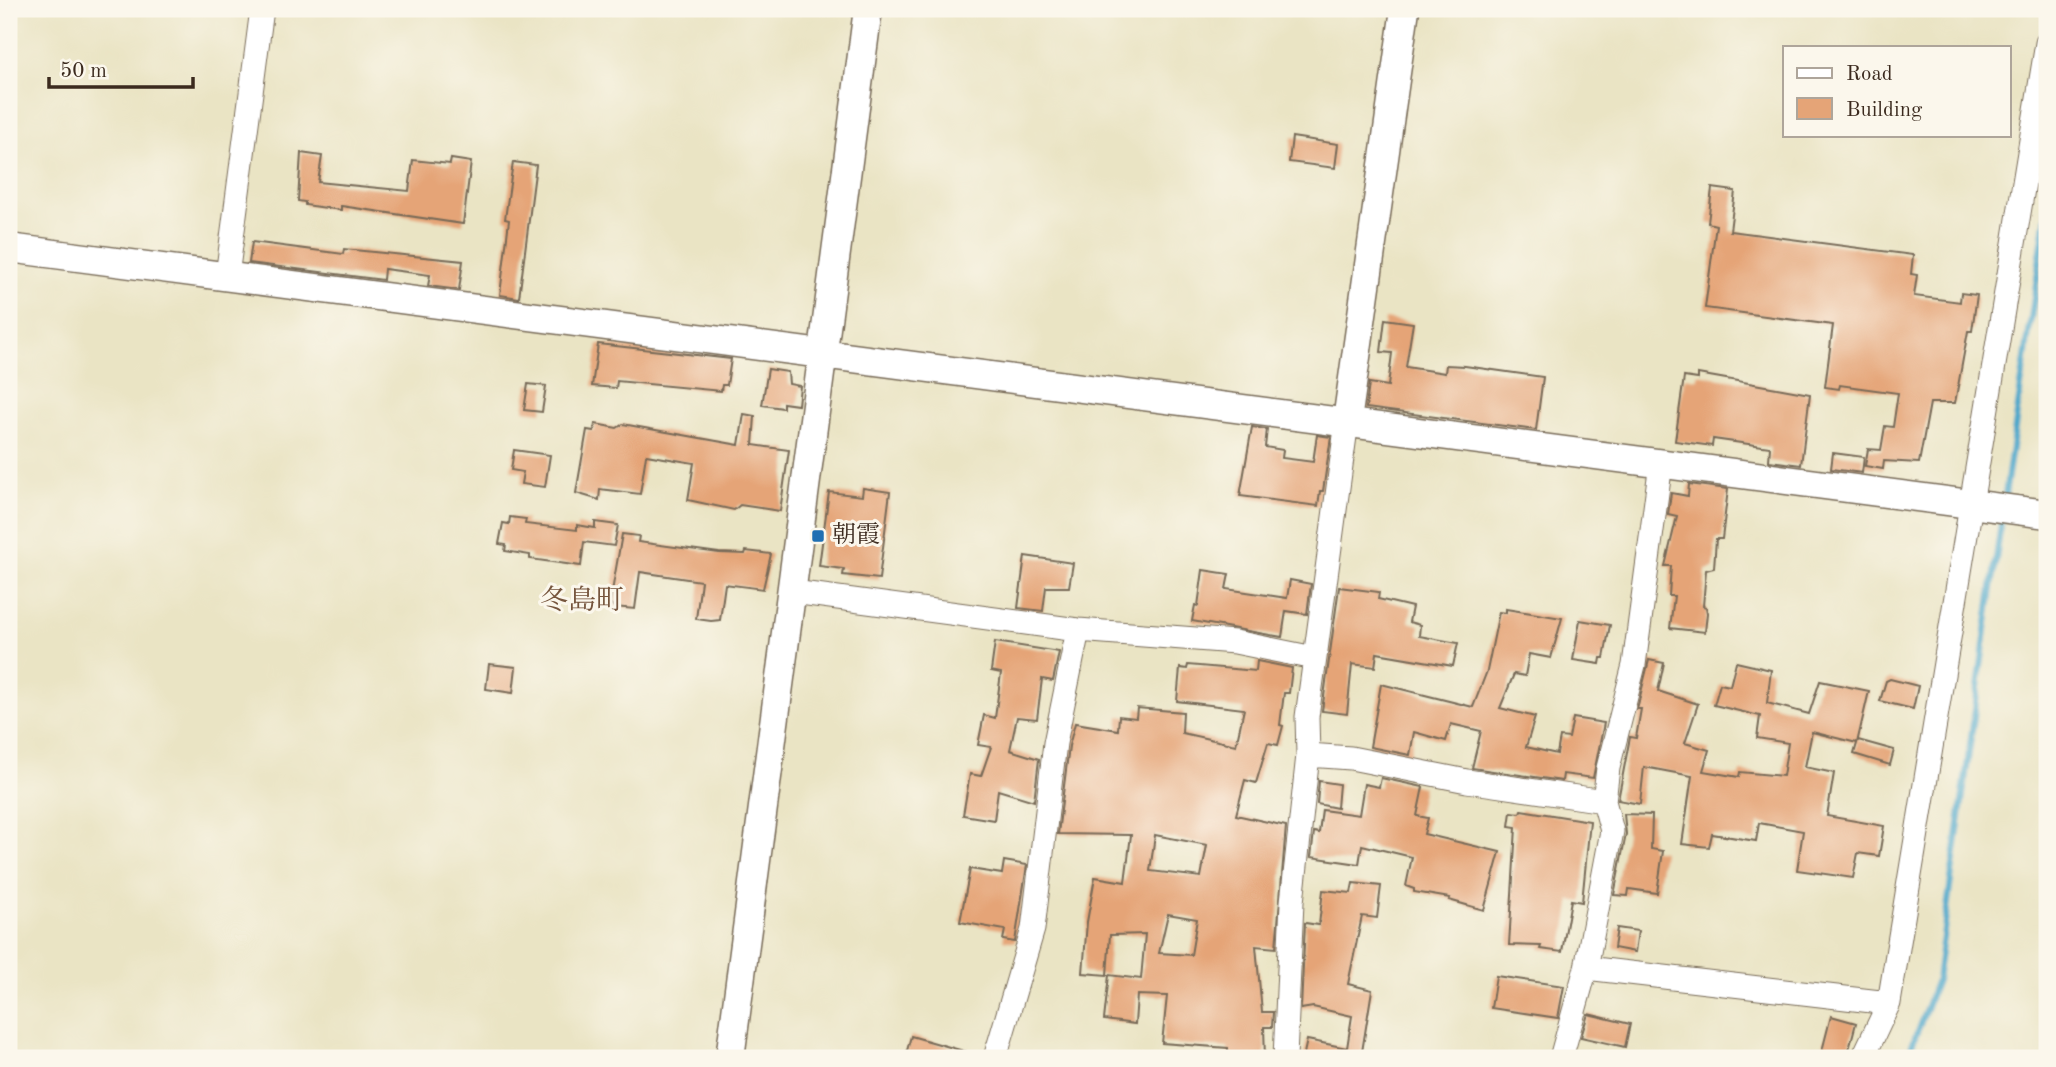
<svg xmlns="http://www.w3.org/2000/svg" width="2056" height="1067" font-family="'Old Standard TT','Noto Serif JP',serif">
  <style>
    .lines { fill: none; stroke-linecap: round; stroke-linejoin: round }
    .stream { stroke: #4da7ca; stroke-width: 6 }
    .building { fill: #e5a477; fill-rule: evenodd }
    .minor-casing { stroke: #786b58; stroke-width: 25 }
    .tertiary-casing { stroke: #786b58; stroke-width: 31 }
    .minor { stroke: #fff; stroke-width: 23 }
    .tertiary { stroke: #fff; stroke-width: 28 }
    .poi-dot { fill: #1f6fb2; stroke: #fbf7ec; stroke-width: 2.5 }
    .labels { text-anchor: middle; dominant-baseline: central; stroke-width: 6; stroke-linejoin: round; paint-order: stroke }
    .poi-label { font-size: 24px; fill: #3b2a1e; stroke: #fbf7ec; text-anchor: start }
    .quarter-label { font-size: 28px; fill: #76553d; stroke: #fbf7ec }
  </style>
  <rect width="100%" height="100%" fill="#fbf7ec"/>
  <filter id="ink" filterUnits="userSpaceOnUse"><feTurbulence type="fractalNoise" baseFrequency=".0143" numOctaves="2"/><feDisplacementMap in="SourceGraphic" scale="14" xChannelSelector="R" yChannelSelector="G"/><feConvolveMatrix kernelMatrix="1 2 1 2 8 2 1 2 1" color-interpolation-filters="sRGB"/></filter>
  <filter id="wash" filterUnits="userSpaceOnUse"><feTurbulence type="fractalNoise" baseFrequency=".00686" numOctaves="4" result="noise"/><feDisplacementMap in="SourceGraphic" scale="28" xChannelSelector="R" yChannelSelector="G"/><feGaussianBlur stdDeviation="1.57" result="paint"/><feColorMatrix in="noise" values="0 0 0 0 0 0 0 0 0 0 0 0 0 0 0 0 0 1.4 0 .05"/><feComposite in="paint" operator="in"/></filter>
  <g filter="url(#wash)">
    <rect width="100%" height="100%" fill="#eae4c4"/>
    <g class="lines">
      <path class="stream" d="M2004,502L2047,209
        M1907,1058L1937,980L2002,516"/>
    </g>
    <g id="blocks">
      <path class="building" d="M1292,137L1338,144L1335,168L1289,162Z
        M301,153L322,156L318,182L409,191L413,160L450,164L451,159L471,162L463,224L341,206V210L305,205V202L298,201Z
        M513,162L536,165L519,298L500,295L509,220L505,219Z
        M1712,188L1735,191L1730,231L1913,255L1911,274L1917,275L1914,296L1960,302L1961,293L1977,295L1972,331H1968L1955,403H1930L1919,463L1884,461L1883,469L1865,466L1868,449L1881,450L1885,426L1893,427L1898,393L1840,385L1839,389L1825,387L1833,325L1705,308L1716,225L1708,223Z
        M252,242L343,254L344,249L463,261L459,290L428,286L430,275L384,269L383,280L249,263Z
        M1385,319L1413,323L1406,367L1445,373L1446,365L1465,366L1543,377L1536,430L1366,408L1369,383L1388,386L1392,353L1381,352Z
        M598,344L731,359L727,385H722L721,391L617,381L616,388L592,386Z
        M768,369L788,372L789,384L800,386L798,405L783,403V408L762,405Z
        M1698,374L1810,394L1801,465L1769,461L1770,447L1713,439L1712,446L1675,441L1684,377L1698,379Z
        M528,384L546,386L542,412L524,410Z
        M744,414L755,416L753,445L789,450L780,511L740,505L734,510L688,500L694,463L646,455L640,494L600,489L599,500L576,493L587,430L594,431L595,424L617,428L623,424L639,427L739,445Z
        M1252,427L1267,429L1265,447L1283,450L1282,458L1313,462L1317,435L1331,437L1323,491H1320L1318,506L1240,496Z
        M514,450L550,455L545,487L521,484L523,472L511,470Z
        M1833,453L1864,457L1862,473L1831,469Z
        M1689,484L1728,489L1722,539H1716L1714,568L1706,570L1703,606L1706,607L1707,613L1705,632L1670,628L1674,596H1669L1671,566H1665L1677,516L1668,514L1671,493L1688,496Z
        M863,488L890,492L879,579L843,575L844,569L819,566L829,492L862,496Z
        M510,517L526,519L525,524L577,530V525L595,528V522L618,525L614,546L584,542L581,566L530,559V555L505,551L506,545L499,544L503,523L509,524Z
        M622,534L639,536L638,542L719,553L745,554L746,551L771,554L763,589L725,584L720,620L711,621L696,619L701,581L640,572L635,609L614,607L610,603Z
        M1025,556L1073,563L1069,587H1046L1043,611L1018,608Z
        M1203,570L1229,574L1226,589L1287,598L1290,580L1311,584L1307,614L1286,611L1282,637L1192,621L1195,605L1198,606Z
        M1339,587L1379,592L1378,599L1412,607L1409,622L1420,625L1419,636L1458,643L1453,666L1377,653L1375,667L1352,664L1347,714L1322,711Z
        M1506,609L1562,618L1551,658L1529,654L1525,676L1514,674L1500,708L1535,717L1526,747L1557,754L1560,737L1569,738L1573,718L1604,723L1593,778L1563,774L1562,781L1472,768L1481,731L1451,724L1446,741L1414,732L1410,755L1370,747L1381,684L1473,707L1487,671L1499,612L1506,613Z
        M1580,620L1610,625L1604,658H1601L1600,664L1573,660Z
        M995,642L1059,652L1053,681L1042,679L1037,719L1017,717L1010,750L1039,759L1034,801L998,790L994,820L963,815L970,774L981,776L991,747L978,745L984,715L995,718L1001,673L991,671Z
        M1649,660L1664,663L1658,691L1698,704L1685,743L1709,750L1703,771L1739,777L1740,772L1783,776L1788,743L1757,738L1760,716L1714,705L1720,684L1730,686L1736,662L1771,670L1767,703L1809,714L1820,681L1869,691L1857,743L1812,732L1805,767L1834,773L1827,816L1884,826L1879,856L1858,853L1853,878L1797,870L1803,831L1759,823L1756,841L1712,834L1709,847L1682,844L1692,776L1644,767L1640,804L1618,800L1630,737L1636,738L1641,709H1637Z
        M1257,661L1292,668L1289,693H1284L1280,725L1283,726L1278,745L1268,743L1256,783L1245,780L1236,815L1286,826L1276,948L1256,946L1262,1012H1273L1272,1027H1264L1265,1058H1228V1048L1162,1043L1167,996L1137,995L1135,1024L1104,1020L1109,975L1141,979L1145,934L1110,935L1107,975L1083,973L1087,922L1095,877L1125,882L1131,835L1058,834L1069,746L1075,723L1118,730L1119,716L1136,718L1137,708L1183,712L1182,733L1236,745L1244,709L1177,701L1180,668L1187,669L1188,665L1256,671ZM1155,835L1207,845L1201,877L1150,871ZM1168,914L1197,919L1191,955L1159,953Z
        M489,664L516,667L513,693L486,689Z
        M1890,679L1918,686L1913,709L1880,701L1886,681Z
        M1858,740L1894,750L1890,765L1854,754Z
        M1381,778L1423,787L1417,816L1428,818L1424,834L1500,852L1484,910L1449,900L1450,898L1414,892V889L1406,886L1412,857L1362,845L1359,864L1311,857L1314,832L1319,833L1322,810L1359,815L1364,784L1379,787Z
        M1319,781L1339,784L1337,808L1317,804Z
        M1521,810L1590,821L1582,902L1571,900L1562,952L1540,949L1541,946L1509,945L1516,827L1509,826L1511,812L1520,813Z
        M1624,814L1652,815L1651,849L1663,851L1657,893L1629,889L1628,896L1614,895L1626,834Z
        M1004,861L1027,865L1015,942L1003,940L1005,930L960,922L970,869L1002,874Z
        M1353,883L1381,886L1377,918L1362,916L1348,984L1372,990L1361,1058H1303L1307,1040L1347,1048L1352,1016L1313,1007L1301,1009L1305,923L1319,925L1323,890L1351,893Z
        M1617,928L1638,931L1635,952L1614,948Z
        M1496,976L1564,986L1558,1018L1491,1008Z
        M1588,1014L1630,1024L1625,1047L1581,1037Z
        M1831,1016L1856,1023L1847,1057L1822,1051Z
        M911,1036L974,1054L973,1058H905Z"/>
    </g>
  </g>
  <g filter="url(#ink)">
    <use href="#blocks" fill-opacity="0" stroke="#786b58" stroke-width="2"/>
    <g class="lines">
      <defs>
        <path id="minor" d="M227,276L262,9
          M793,592L1078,630L1235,642L1314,658
          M1308,755L1351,758L1467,781L1604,801
          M1586,968L1889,1003
          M995,1058L1033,929L1055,743L1078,630
          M1285,1058L1292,902L1308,755L1307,717L1347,421
          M1561,1058L1586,968L1612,831L1604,801L1608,768L1634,665L1661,463
          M1863,1058L1889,1003L2047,43"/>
        <path id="tertiary" d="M9,248L2047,514
          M1347,421L1405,9
          M730,1058L868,9"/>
      </defs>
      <use href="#minor" class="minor-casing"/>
      <use href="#tertiary" class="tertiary-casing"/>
      <use href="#minor" class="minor"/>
      <use href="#tertiary" class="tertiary"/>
    </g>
  </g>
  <rect class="poi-dot" x="811" y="529" width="14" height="14" rx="3.5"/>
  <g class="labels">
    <g class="poi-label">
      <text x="832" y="536">朝霞</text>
    </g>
    <g class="quarter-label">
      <text x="582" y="602">冬島町</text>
    </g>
  </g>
  <rect width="2056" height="1067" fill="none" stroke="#fbf7ec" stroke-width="35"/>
  <rect x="1783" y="46" width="228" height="91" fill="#fbf7ec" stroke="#aea59a" stroke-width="2"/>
  <rect x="1797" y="68" width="35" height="10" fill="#ffffff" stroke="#aea59a" stroke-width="2"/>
  <text x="1846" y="80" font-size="21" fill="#3b2a1e">Road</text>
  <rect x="1797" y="98" width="35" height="21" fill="#e5a477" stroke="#aea59a" stroke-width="2"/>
  <text x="1846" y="116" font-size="21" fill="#3b2a1e">Building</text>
  <path d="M49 77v10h144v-10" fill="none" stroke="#3b2a1e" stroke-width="3.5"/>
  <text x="60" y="77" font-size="21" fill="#3b2a1e" stroke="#fbf7ec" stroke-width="5" paint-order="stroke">50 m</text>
</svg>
